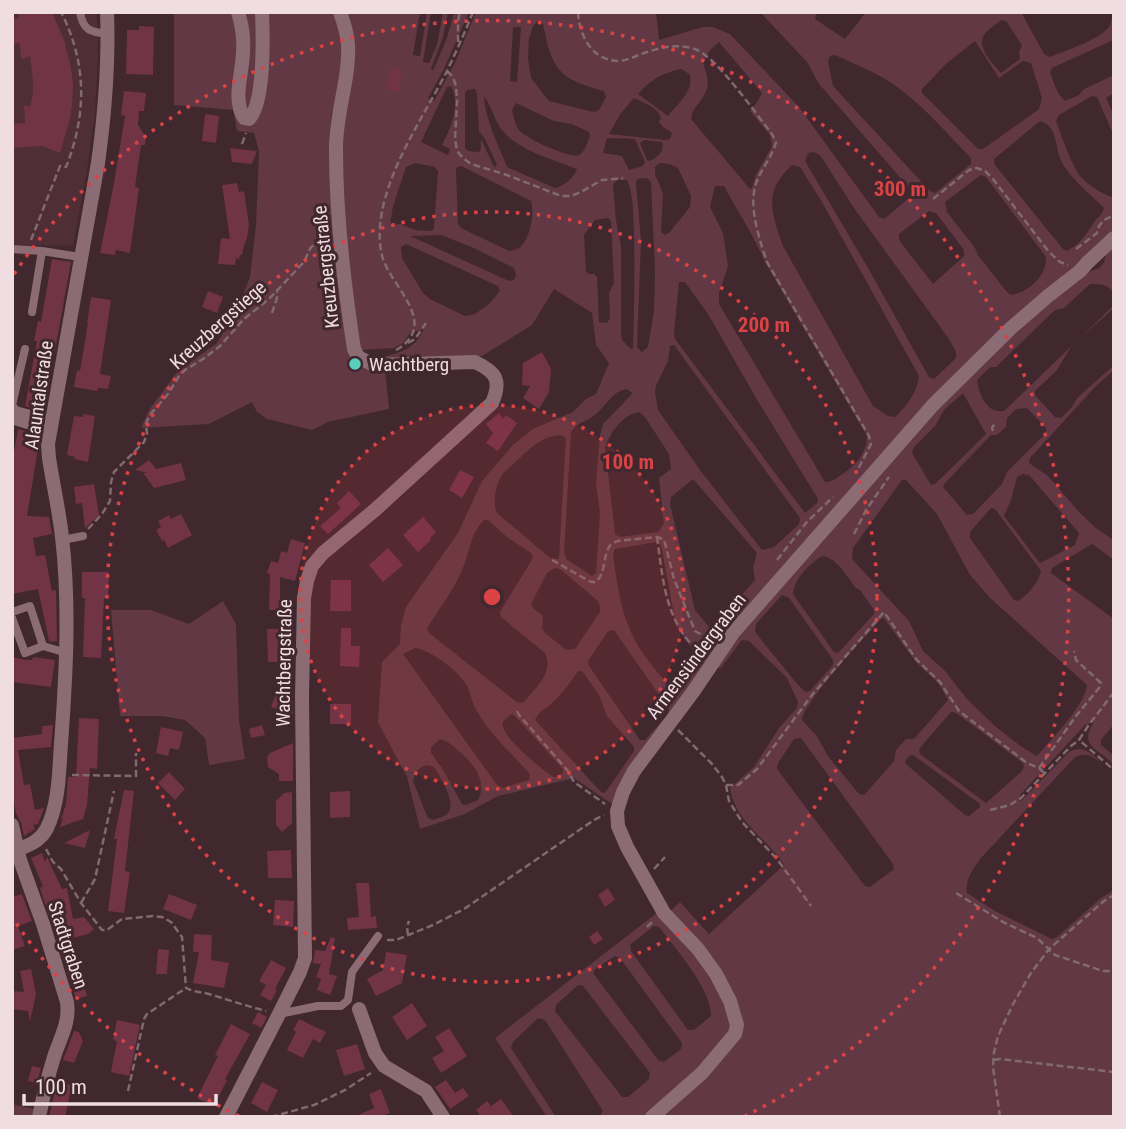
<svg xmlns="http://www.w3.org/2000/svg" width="1126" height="1129" font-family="'Roboto Condensed',sans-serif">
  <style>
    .built { fill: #4f2e36 }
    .green { fill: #613843; fill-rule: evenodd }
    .building { fill: #713346 }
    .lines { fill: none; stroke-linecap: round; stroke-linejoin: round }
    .path { stroke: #80696f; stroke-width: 2.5; stroke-dasharray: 7 3.5; stroke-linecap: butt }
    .service { stroke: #8b6c74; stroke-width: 8 }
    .minor { stroke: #8b6c74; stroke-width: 14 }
    .ring { fill: none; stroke: #da4344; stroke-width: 3.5; stroke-dasharray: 3.5 7 }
    .poi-dot { fill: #5acebd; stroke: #41272e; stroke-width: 2.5 }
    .labels { text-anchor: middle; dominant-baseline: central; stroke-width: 6; stroke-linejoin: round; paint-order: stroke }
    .street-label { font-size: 19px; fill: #f0dde1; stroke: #41272e }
    .poi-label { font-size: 19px; fill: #f0dde1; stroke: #41272e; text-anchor: start }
    .centre { fill: #da4344; stroke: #41272e; stroke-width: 3.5 }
    .ring-label { font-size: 21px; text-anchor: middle; font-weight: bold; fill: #da4344; stroke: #41272e; stroke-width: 6; stroke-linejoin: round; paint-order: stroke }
  </style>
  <rect width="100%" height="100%" fill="#41272e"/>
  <path class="built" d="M12,12H97L98,59L95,113L87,170L73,246L34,245L32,255L12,254Z"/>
  <path class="green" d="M174,12H420L413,55L420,56L427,12H431L423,62L429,63L437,45L443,12H448L443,37L431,69L433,71L447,38L454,12H469L444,69L428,98L434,101L455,63L476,12H656L659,40L703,27H713L730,34L799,107L879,217L884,219L909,198L911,190L819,84L807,62L760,12H817L815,19L845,39L866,12H1021L1044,54L1050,57C1065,51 1098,40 1108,28C1112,24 1111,18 1114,12V42L1111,41L1052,68L1050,73L1058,93L1065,101L1079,95L1084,89L1114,75V93L1106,98L1114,116V136L1097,97L1092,96L1059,115L1056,121C1060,132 1073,169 1081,177C1087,185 1105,195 1114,198V234L1046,294L782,572L615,806L574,778L498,796L465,814L420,829L407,777L378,722L382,662L400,644L401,625L406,607L458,533L482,481L514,444L533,429L573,412L586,399L596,394L609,363L596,345L592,313L554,289L532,325L482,356L377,359C399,352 413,352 424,329L410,333L403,343L394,348L361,350L345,247L342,148L345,114L332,112L329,137L331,167L357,362C366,370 373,371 385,370L389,409L328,422L312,430L267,419L257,412L252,402L209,424L141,428L149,410L178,371L217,343L238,308L250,277L256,225L259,151L254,133L237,131L233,110L174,105ZM1001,20L1006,21L1022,45L1019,52L1020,59L1001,73C994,65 978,49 983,37C986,30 996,25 1001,20ZM538,21L543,24C552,70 559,79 604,91L606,97L599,110L594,112L549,101L531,78L528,58L529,38L533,26ZM513,27H521L517,82L510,81ZM975,41L999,78L1023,61L1031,63L1042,98L1039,109L983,149H978L922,93V89L947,63ZM719,42L762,93L758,101L750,111L770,135L772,146L756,175L752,188L750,189L691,119C692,112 694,109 699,103C711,87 709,81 703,63L709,51ZM835,55C854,64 873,71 890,82C921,102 945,132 971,158V164L935,193L930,191L833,86L828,61L830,56ZM682,69L690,75C693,93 678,103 668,116L638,94C650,80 664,72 682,69ZM451,86C461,106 451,127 442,145L450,149L448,155L421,142L447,87ZM475,89L477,94L479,131L485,139L497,165L494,167L481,139V148L479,152L468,151L465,148V93L467,90ZM484,96C492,106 494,120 502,130C517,150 554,160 577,169C574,178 564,186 555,188L507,167C498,144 485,120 484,96ZM634,98L651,106L658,112L661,118L659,122L663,127L672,133L670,139L666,140L609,134L621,113ZM516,103L554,121L572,124L589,132L590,136C588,141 584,153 579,155C570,159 525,138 519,130C515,125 514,117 512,110ZM1040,121C1057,126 1055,144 1060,158C1067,176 1091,195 1104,208C1102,215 1098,217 1094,222C1086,235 1080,244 1067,251L1063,249L995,165L994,159ZM607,138L635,139L645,162L643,166L629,170L622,156L603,153ZM644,140L662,142C665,152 657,157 650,161L647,160L640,143ZM814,152L820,155L856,211L949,339L956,352V358L934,379L929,377L868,268L805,161L808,153ZM415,163L435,167L438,171L434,228L432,231L415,230L400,224L390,225L393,206L406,167ZM660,163L669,164L678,168L691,196L690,207L669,233L665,235L661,232L663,194L655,174V167ZM792,165L800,167L822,202L919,376C918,390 906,408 895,417L888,416L873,406L783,246C771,212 763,192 792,165ZM461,166L531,201C535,211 530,240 520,247C516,250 514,250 509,251L461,228L458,224L456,168ZM981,175L986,177L1046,257C1047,276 1029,292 1011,295L1006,291L978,255L975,248L947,212L945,202ZM647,178L651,182L655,271L654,311L648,347L642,352L637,347L641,240L636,183L637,179ZM618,180H627C634,196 633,216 634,234C635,272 634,309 633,348L631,349L622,340L621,334V246L616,220L613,184ZM715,186H724C738,212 754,236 765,262L867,436C866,455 856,465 841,475C835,479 833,482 825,482L719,304V293L728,266L723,233L710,207ZM929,211L936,213L964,250V256L933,284L899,240V234ZM608,218L611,221L614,283L609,293L610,318L607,323L599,322L597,277L594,274H589L586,272L584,235L595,220ZM441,235L474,248L514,268L516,275L514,280L509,281L410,236ZM406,244L498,286L500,291L489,304L475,314L465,316L430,299L423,293L402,258L401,247ZM679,282H685L708,314L756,398L818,499L817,503L805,513L675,339L674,333ZM674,345L800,518L799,524L774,547L762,550L700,470L658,410L655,392L656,386L668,361L670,346ZM626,389L633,393L603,424L600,435L596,483L600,513L596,573L592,576L566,559L564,552L571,432C578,421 585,423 595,415C606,406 612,392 626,389ZM639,412L645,417L669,454L671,469L659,478L664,524L658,532L620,537L615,534L605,447C611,432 622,415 639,412ZM561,435L566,438L559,559L550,558L497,513C492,502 496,481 504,472C524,457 534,437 561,435ZM693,479L757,553L753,567L755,580L713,627H709L695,610L670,504L671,497ZM484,520H488L507,537L531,553L533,558L500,612L501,617L545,653C554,673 536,687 524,702L518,703L429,633L427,628C440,608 456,587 464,565C471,547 470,535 484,520ZM656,542L661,545L676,625L691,647L700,656L701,661L674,688L670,687C658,673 646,659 637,644C621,616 617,584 613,554L615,549ZM555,568L560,569L598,601L600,607V612L575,649L566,650L544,632L542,628L543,616L533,608L531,604L547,573ZM614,630L669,709L668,714L645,740H640L589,666L588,661L608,631ZM415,648C431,650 459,671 467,686C471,694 472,703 477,711C488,732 514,756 530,774L529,780L503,788L497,785L403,654ZM578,671L583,672L599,695L607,716L634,747V751L605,793L601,792L535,720C538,712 545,709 551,704C562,694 570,683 578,671ZM512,714L515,716L563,769V773L558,777H553C543,770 498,735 503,722C504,720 510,715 512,714ZM440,739C448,741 453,746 459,751C473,763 488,781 478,800L466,805L462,804L442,768L431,753V747ZM427,765L434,767C440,776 457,803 448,813C445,817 437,818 433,820L428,818L413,781C415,773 418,767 427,765Z
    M1114,243V294C1109,284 1100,284 1090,284L1064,308L1055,310L996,367H990L977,380C979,395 987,414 1004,411L1114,305V308L1072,345L1057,370L1035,391V395L1055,417L1061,418L1072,407L1077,398L1114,365V370L1096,386L1030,458L1029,463L1048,476L1081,514L1096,528L1112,539L1114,538V560L1092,544L1052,568L1051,573L1114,619V724L1101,740V745L1114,756V765C1098,748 1078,747 1094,722L1085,725L1020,795V802L1069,752C1083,744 1092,754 1102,763C1091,756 1088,752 1075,757L981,858C973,869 965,879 967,893L995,911L1052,939L1057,937L1101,898L1114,890V1117H600L603,1111L545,1020L538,1018L513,1042L511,1048L556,1117H547L495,1038L658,912L663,918L680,902L709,934L784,865C767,838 735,822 730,788L754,767L779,728L797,708L798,702L787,678L749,641L742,640L720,669L716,665L737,635L935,408L1002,345L1083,274L1099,268L1104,263L1106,253ZM963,393L986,434L935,484L931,485L912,453L914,447L935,426L944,410ZM1027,408L1046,428V433L1007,472L1002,484L973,514L967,515L943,487L945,483L991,435H997L1006,427L1007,418L1016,409ZM1023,474L1029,475L1079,533L1075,545L1040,563L1004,516L1011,500L1017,477ZM902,480H906L937,514L970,575L990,598L1087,685C1086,704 1050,741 1037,756L1022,747L996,727L967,699L945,671L923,651L909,621L852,559L853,548ZM991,508L995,509L1041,571C1039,582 1027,596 1018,601L1014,600L970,538V532ZM822,556C837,557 847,577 856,588L860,590L874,610V614L838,653L834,652L793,594C795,578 808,565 822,556ZM782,595L789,598L833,660V665L810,691L806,692L798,685L755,632L756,624ZM883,617L916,662L939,684L948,700L914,739H906L896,750L894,761L864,795L859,794L828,756L816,735L802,720C805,700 866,636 883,617ZM951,712L956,713L1023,763L1024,767L1021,772L986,803L920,754L919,749ZM801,738L893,864L894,869L870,887L865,886L777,769L778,763L794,739ZM910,755H913L980,804V807L969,816L965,815L906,764L905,761ZM654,926L659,927C675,948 712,990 711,1016L694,1030H688L631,951L630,945ZM615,956L620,958L682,1043L681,1049L664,1062L659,1061L593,973L595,969ZM578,985L583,986L650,1073L649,1079L628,1097H622L555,1011L556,1005Z
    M223,601L236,624L239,720L245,759L209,765L205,738L185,720L162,716H120L111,610H151L189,624Z
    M12,1104L34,1109L32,1117H12Z"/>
  <path class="building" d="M19,12H52L64,40L71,68L73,84L72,105L70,119L60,153L42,146L12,148V124L25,123L24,105L30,107L33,94V81L30,56L21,60L20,43L12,44V19H18Z
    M139,26L154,27L153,75L126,74L127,30H139Z
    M389,68L403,70L399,92L385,89Z
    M124,91L146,93L144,111H139L138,125L146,137L145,145H141L135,187L139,188L130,253L116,250L115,255L100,253L114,183L125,116L121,115Z
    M205,114L219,116L216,143L202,141Z
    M230,148L257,151L252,164L232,162Z
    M237,183L239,192L244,191L249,225L247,238L244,245L242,255H240L239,259L236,258L235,265L218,264L221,238L230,239L222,185Z
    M52,259L71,262L44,411L25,406L37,341H34L38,321L41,322Z
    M208,291L223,297L217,313L202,307Z
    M91,297L111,300L100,374L111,376L108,389L98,388L97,391L74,387L77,370L80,371L88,323H87Z
    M542,352L551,369L549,392L539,409L523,398L530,386L522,385L523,363Z
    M499,413L503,419L506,415L517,423L498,451L486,443L493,433L486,424Z
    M83,414L95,416L88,462L75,459V457L67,455L74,416L83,417Z
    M18,429L40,436L27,516L49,517L52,534L33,538L36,556L45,555L52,591L56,590L57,641L52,642L49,641L38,589L12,594V464Z
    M149,460L156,469L181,463L186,480L154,488L143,473H148L135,470Z
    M460,470L474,477L462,498L449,490Z
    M94,484L99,515L85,528L82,503L76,504L74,487Z
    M349,491L361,504L328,534L320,526L341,508L337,503Z
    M181,514L192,535L168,548L164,540L162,541L156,530L161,527L158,521L169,515L171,519Z
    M423,517L436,532L430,538L431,540L418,552L403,535Z
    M291,539L305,543L295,581L280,577V610H269L270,574L267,573L271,561L278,563L281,551L287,553Z
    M388,548L403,565L383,582L369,565Z
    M82,572H109L108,598H104L101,658L83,657L85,598H82Z
    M331,580H351V611H330Z
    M341,628H351V646H360L359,667L340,666Z
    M267,629H289V632H293V647H288V662H268Z
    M12,657L25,660H32L33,657L55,660L51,687L12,682Z
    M280,682H293V714L271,707Z
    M330,704H351V724H330Z
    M79,718L99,719L97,769L90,768L87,805L83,819L60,827L63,818L61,819L66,804L68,777H76Z
    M53,725L51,747L18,750L24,785L30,784L35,810L44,808L38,824L33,825L35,829L24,836L21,823L16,813L12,792V738L42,734V726Z
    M262,725L265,735L251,738L249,729Z
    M161,727L183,732L179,750L170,748L168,756L156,753Z
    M293,743V781H279V774L268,767L267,757L270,753Z
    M169,772L185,789L175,800L158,783Z
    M124,790L134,791L125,871L130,872L124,913L108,911L117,839H114Z
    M350,791V817L330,818V792Z
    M292,792V823L282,832L276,825V801L284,793Z
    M90,830L85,848L64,843Z
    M291,850L292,878H268L267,851Z
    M42,853L45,862L47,857L62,889L67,888L73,919L84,917L94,929L88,934L69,939L87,996L76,999L40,888L43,886L31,858Z
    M356,883H369L371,917L376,916L377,928L348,930L347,918L359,917Z
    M608,888L615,900L605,907L598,895Z
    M22,894L32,921L18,926L12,910V897Z
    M169,894L197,905L191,920L163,909Z
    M275,900L294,901L293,927L273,925Z
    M12,915H14L25,946L12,950Z
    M597,931L603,939L594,945L589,937Z
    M194,934L212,935L211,960L229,963L224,988L193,983L199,952H193Z
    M331,937L335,938L329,974L337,976L330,995L317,990L321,979L316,977L321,964L313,963L315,950L325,951Z
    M158,949L169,950L167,974H156Z
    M386,952L407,955L402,983L376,996L367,979L383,970Z
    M271,960L286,968L275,989L277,990L271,1001L260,995L266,985L259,981Z
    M31,969L36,994L30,1022L28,1011L12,1009V991L24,992L20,971Z
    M412,1003L427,1026L407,1040L392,1017Z
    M258,1012L267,1017L261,1028L252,1023Z
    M299,1019L326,1032L320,1043L313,1039L303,1058L287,1050L296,1032L293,1030Z
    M117,1020L140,1025L129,1076L111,1072L117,1041L113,1040Z
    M231,1024L250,1034L225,1079L227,1080L214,1106L197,1098L218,1056L215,1055Z
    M449,1028L467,1056L441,1073L432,1058L444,1051L435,1037Z
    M74,1031L79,1032L83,1041L74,1063L63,1060Z
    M357,1044L365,1069L344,1076L336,1050Z
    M32,1066L41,1068L37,1083L28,1081Z
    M446,1080L455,1093L463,1088L469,1096L450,1109L435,1087Z
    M57,1081L72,1085L65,1117H49Z
    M262,1082L278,1090L267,1112L251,1103Z
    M381,1089L390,1113L380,1117H354L374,1108L369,1094Z
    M501,1099L514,1117H475L479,1114L476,1110L487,1101L491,1106Z"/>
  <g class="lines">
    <path class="path" d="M15,12H19
      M578,12C579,35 592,61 619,61C625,61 633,57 639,55C657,48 679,42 697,50C718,59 756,114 772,134L776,142C772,158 759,171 755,187C749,209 760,241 767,262L869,436L871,444L858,469
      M458,42V21L460,12
      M447,71L453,77L456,86L457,101L455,139L457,151L463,158L471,164L507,175L561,196H571L581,192L602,180L623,178
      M242,144L246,133
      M933,199L969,170L977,168L985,171L993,179L1049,252L1060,262L1068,265
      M31,240L60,166L66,167C87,114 87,63 61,12
      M1076,249L1097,233L1099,226L1104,220L1114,215
      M272,313L277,298V290
      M408,343L415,339L426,323
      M396,350C440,325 393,288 383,259C380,249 379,238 380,227C384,173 423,118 447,71C456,52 465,32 473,12
      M993,431L992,428L995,423
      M88,529L102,514L110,501L111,482L114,472L144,442L147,434L146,424L149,416L168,394L179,376L185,370L203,359L220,346L244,319L269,299L304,262L311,247L321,241L326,229
      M854,534L866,510L889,477
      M657,537C663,580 665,623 701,654
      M552,560L591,582H596C607,571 602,555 611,544L617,541L657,537L663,539L665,543L674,579L695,631C707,639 713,632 723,623
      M777,560L806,523L833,497
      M1114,692L1088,726L1079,740L1114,770
      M517,711L519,715L568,771L574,782L605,804
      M678,730L712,764L722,777L726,785L729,801L742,822L777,859L811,906
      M1039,768L1076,716L1099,688L1101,683L1076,660L1074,651
      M72,775L136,776V753
      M726,785H738L757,769L812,695L884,612L916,659L940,682L959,711L1027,763L1039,768L1045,774
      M990,810L1010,805L1021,798L1071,746L1079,740
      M46,849L53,862L61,869L81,903L102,930H107L122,919L153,916L162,917L171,922L182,937L186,988C194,992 201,992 209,994C228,1000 247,1006 266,1011
      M654,869L665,857
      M956,893L1003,922L1037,938L1055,955L1103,971H1114
      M81,903L95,879L114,791
      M647,927L653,921
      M408,935L407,927L409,921
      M387,940H396L433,925L464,909L594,820L604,815
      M994,1060L1000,1059L1114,1072
      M128,1091L144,1019L147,1014L186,988
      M271,1117L314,1105L345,1090L371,1073
      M1000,1117L993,1067L994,1052L998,1036L1013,1004L1031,973L1049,949L1104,901L1114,895"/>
    <path class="service" d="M80,12C83,31 91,32 108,34
      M12,249L42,251L80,257
      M32,312L42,251
      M25,349L12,405L16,410L52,420
      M62,540L83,536
      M12,612L30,606L43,646
      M12,618L25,653L43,646L67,653
      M279,1014L318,1006H341L348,1000L352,972L378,936"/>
    <path class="minor" d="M238,12C242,25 244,38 243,51C243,73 232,98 244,118L249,119C265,103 263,36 262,12
      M12,417L50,429
      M12,825L20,860L43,924L67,1002C70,1023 60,1038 54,1057C48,1076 43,1097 39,1117
      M12,851C26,847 40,842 47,828C59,804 59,772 61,744C66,675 70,606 62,537C59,510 53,484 49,458L48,444L98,163C105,112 109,63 107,12
      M359,1009L375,1053L384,1066L426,1091L443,1117
      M226,1117L279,1014L300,972L305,958L302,697L304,598L307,581L312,566L323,553L376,509L492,403C502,380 496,372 475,362L374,365L358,357L354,349C344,284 336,217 336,151C335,115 350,79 348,44C347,33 344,23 340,12
      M652,1117L702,1073L735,1034L737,1025L730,1001L716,974L698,949L664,913L627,847L618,826L617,811L623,792L634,771L693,692L733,633L933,405L1011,328L1048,296L1080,271L1088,262L1114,238"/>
  </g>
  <circle cx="492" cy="597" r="192" fill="#da4344" fill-opacity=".12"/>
  <g class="ring">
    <circle cx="492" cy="597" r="192"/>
    <circle cx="492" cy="597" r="385"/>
    <path d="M239 1116A577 577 0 0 1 14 920M14 274A577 577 0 1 1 745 1116"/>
  </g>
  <circle class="poi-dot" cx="355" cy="364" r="7"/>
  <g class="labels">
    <g class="street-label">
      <text transform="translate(326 267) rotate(-96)">Kreuzbergstraße</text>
      <text transform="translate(218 325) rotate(-42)">Kreuzbergstiege</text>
      <text transform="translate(39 395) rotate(-82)">Alauntalstraße</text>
      <text transform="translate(696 656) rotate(-53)">Armensündergraben</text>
      <text transform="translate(284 663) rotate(-89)">Wachtbergstraße</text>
      <text transform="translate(68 945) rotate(72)">Stadtgraben</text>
    </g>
    <g class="poi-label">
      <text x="369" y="364">Wachtberg</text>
    </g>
  </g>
  <circle cx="492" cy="597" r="10" class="centre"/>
  <g class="ring-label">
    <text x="900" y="196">300 m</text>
    <text x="764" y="332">200 m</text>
    <text x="628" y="469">100 m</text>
  </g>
  <rect width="1126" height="1129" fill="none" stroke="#f0dde1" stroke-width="28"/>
  <path d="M24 1094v10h192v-10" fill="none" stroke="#f0dde1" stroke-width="3.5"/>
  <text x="35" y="1094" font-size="21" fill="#f0dde1" stroke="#41272e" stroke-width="5" paint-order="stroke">100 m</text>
</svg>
